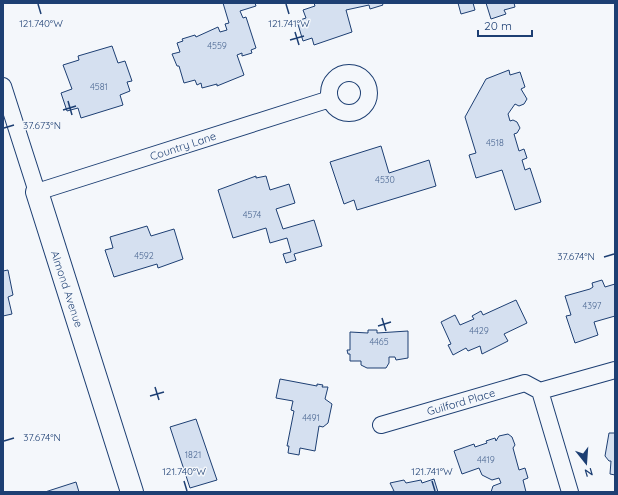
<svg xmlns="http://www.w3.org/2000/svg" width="618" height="495" font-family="Quicksand,sans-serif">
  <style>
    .building { fill: #d5e0f0; stroke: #1d3f73 }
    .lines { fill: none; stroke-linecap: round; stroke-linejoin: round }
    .street-casing { stroke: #1d3f73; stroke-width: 18 }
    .secondary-casing { stroke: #1d3f73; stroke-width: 24 }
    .street { stroke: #f4f7fb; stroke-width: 16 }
    .secondary { stroke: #f4f7fb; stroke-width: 22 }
    .ticks { fill: none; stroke: #1d3f73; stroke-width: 1.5 }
    .labels { text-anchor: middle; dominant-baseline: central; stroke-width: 3; stroke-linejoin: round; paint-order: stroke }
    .number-label { font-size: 9px; fill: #4b6792 }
    .street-label { font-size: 11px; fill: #1d3f73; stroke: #f4f7fb }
    .ticks-label { font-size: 10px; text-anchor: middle; fill: #1d3f73; stroke: #f4f7fb; stroke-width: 3; stroke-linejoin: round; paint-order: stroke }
  </style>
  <rect width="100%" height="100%" fill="#f4f7fb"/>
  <path class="building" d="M223,3H255L256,6L240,11L243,18L246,17L256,48L251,50L252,53L242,56V53L237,55L244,75L217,86V84L202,88L201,83L197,85L195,80L184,83L179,66H177L172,54L180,52L177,43L183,41L182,39L195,35L196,37L218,27L220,32L227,30L225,24L229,23Z
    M314,3H382L383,5L370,9L369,5L346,10L352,32L314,45L312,38L303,41L297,21L306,18L303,10L315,6Z
    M458,3H473L475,10L461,14Z
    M486,3H514L515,7L504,10L506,14L491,19Z
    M112,46L118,63L125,61L132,81L127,82L130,91L120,95L123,105L81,118L78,108L67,111L61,93L72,89L63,65L79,60L78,56Z
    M509,70L510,75L520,72L525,87L521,89L527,99L524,104L519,106L515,104L508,114L510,121L513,120L517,122L520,128L517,133L514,134L519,151L524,149L527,158L522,160L525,170L530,168L541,202L515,210L502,170L476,178L469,155L476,153L465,117L486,79Z
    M381,146L389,173L429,160L436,186L357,210L354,200L344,204L330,162Z
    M256,176V178L266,176L270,190L289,184L295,203L276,209L283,229L314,220L322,246L294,254L296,260L286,263L283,254L291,252L287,238L270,243L266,228L233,238L218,190Z
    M147,226L151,236L174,229L183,259L158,268L157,264L114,277L105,250L113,248L110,237Z
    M8,270L13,295L8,297L12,314L3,316V271Z
    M602,280L605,287L615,284V316L594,322L598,335L575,343L566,316L571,315L565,296L590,289L593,287L592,283Z
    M516,300L527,323L504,334L508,341L482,354L480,346L468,351L466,348L453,355L448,345L451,344L441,322L455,315L460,325L474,319L472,316L481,311L483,315Z
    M368,330H377V333L408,331V358L396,360L395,357H389V363L386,368H367L361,365V361H350V354H348L347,350H350V332L368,333Z
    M280,379L317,386V384L323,385L322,387H328L325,399L332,404L328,423L323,427L319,426L315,451L300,448L299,455L288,453L289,446H287L294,411L291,410L293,401L276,398Z
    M196,419L217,480L190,488L170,427Z
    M609,433H615V475L610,474L611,461H609L605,456Z
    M508,434L512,437L515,445L513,448L519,470L525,468L528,478L523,480L526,492H491L493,486L501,483L499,478L492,480L482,475L479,468L462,474L454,451L474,444L475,447L487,443L486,441L495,438L496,441L499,436Z
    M434,479L438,492H390L394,491L390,483L404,480L406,483L421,480L422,483Z
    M76,482L79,492H45Z"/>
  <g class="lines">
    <defs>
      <path id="street" d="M329 93a20 20 0 1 1 40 0a20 20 0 1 1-40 0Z
        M3,86L37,192L330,99
        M540,391L570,492
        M540,391L615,370
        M381,425L525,383L540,391"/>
      <path id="secondary" d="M37,192L132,492"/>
    </defs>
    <use href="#street" class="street-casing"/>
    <use href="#secondary" class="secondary-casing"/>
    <use href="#street" class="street"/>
    <use href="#secondary" class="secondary"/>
  </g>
  <path class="ticks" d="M38,4L41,14M286,4L289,14M295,32L299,45M290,40L304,36M68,101L72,115M63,110L76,106M4,128L14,125M604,257L614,254M382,318L386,331M378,326L391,322M155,387L159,400M150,396L164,392M4,441L14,438M184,481L187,491M432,481L435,491"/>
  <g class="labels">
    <g class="number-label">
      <text x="217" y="45">4559</text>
      <text x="99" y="86">4581</text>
      <text x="495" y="142">4518</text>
      <text x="385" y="179">4530</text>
      <text x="252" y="214">4574</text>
      <text x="144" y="255">4592</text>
      <text x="592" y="305">4397</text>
      <text x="479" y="330">4429</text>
      <text x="379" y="341">4465</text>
      <text x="311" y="417">4491</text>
      <text x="193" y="454">1821</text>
      <text x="486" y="459">4419</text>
    </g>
    <g class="street-label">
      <text transform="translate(183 146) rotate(-18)">Country Lane</text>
      <text transform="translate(67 289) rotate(72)">Almond Avenue</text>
      <text transform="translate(461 402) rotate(-16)">Guilford Place</text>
    </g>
  </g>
  <g class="ticks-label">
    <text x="41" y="27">121.740°W</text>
    <text x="289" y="27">121.741°W</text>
    <text x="42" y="129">37.673°N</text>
    <text x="576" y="260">37.674°N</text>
    <text x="42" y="441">37.674°N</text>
    <text x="184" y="475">121.740°W</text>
    <text x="432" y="475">121.741°W</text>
  </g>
  <rect width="618" height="495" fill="none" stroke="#1d3f73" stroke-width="8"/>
  <g transform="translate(586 463) rotate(163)" stroke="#f4f7fb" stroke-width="3" paint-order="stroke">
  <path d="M0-3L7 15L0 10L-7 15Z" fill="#1d3f73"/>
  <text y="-6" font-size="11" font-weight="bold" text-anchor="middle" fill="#1d3f73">N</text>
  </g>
  <path d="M478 30v6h54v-6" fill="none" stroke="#1d3f73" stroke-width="2"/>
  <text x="484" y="30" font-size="12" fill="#1d3f73" stroke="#f4f7fb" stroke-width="3" paint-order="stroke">20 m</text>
</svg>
